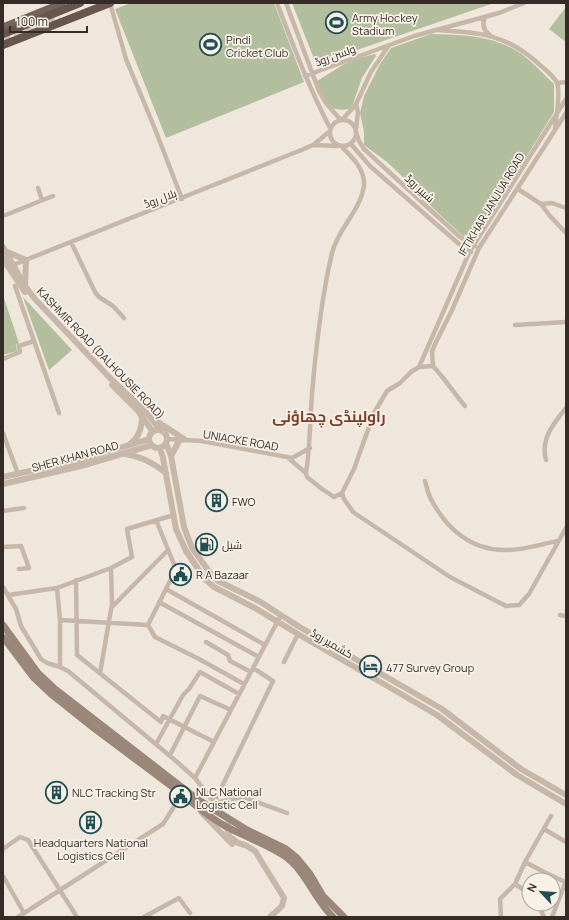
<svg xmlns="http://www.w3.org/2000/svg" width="569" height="920" font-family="Manrope,Cairo,sans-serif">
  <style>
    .green { fill: #b2be9d }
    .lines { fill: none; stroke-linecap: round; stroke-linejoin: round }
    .trunk-tunnel { stroke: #cbc2b8; stroke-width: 8; stroke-dasharray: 8 4; stroke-linecap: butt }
    .minor { stroke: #c7b7a9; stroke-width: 4.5 }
    .tertiary { stroke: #c7b7a9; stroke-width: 6 }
    .secondary { stroke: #9b877a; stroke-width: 7 }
    .primary { stroke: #76645a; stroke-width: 7 }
    .trunk { stroke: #66564d; stroke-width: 8 }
    .labels { text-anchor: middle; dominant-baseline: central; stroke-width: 3.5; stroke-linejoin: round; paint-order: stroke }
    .poi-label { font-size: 11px; fill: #352c28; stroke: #f8f1e8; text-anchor: start }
    .street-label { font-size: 11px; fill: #352c28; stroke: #f8f1e8 }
    .district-label { font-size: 15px; font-weight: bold; fill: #7e3d27; stroke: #f8f1e8 }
  </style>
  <rect width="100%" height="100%" fill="#f0e7dc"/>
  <path class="green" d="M131,3H274L304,82L166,138L115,9Z
    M292,3H494L316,64Z
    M566,7V42L549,29Z
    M431,34C462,35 490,35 517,51C531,60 542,73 554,84V112L481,230L463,236L434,209L407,181L387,162L364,145V132L360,113L364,96L380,64L391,48Z
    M375,54L376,56L362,78L353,104L349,109C327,113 324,99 317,81L341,66L355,59Z
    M23,297L72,350L49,370Z
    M4,298L19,343L16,345L17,351L3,355Z"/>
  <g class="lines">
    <path class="trunk-tunnel" d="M3,40L60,19"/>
    <path class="minor" d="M110,3L126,59L155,129L182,199
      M277,3C293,45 309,88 330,128
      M286,3L319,91L326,103L340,119
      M485,17C482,24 483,30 490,35
      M438,30C482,33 506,34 540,65C546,70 554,76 557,83C561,93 556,118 555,129
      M305,76L414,36L499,13L524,3
      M557,83L566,82
      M343,119L356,104L371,72L389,45
      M330 133a13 13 0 1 1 26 0a13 13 0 1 1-26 0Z
      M356,129L358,112L356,104
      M356,132L359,141L364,149L460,237L475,246
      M351,144L370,166L459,244L471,252
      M313,145L337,146
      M38,188L42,200
      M518,189L541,204L550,216L566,233
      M541,204L552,203L566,208
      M3,216L53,196
      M71,242L95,292L99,297L113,306L124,318
      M13,265L299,151L313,145L329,132
      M15,286L59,413
      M515,325L566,322
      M3,359L20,352L19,346L34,341
      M433,366L432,351L436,342L452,310L479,248L566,113
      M419,367L470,251L566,99
      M3,433L18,474
      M167,439L202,441L292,458L310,448
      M287,457L306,473L307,477L322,489L334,497L342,493L354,469L374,413L387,391L400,383L411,372L419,367L433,366C445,379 454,393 465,406
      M546,460C540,439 554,423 566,408
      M306,473C310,447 310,420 312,394C316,347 321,299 332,253C338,228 361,211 364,185C365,169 352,157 342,147
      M425,481C427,487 428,495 432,501C447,529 471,550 504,550C521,551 541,544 558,541
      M342,493L344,499L353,512L450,577L506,606L519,605L529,594L566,528
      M3,511L24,508
      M3,547L21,546L29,568L19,569
      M76,580L77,655L161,722L163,716L214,742
      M3,587L16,609L21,626L41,659L47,663L60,667L68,671L176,761L195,778
      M57,588L60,620V667
      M166,589L265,645
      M8,595L57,588L111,568L132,557L127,529L174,515
      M159,602L259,657
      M112,607L168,550
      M560,615L566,616
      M60,620L148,625L176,569L156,520
      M148,625L155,637L199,659L244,684
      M206,642L228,655L230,661L251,672
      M284,662L298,634
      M100,673L112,604L111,568
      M156,744L183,695L189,689L200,672L239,694
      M170,755L200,696L231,710
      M214,803L273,681L253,668
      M214,803L243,797L287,813
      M217,810L212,800L195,778L281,615
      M544,829L566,842
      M3,849L20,837L28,840L77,917
      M525,862L515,884L529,893
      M546,873L565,882
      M3,876L24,913
      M542,880L546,873L525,862L551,816
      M538,904L544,917
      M18,917L163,824L182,794
      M144,917L179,898L190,913
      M501,917L500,899L515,884
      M552,917L566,881"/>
    <path class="tertiary" d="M3,247L25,286L35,299L111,379L147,413L160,430
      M5,251L26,260L25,286
      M3,259L25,292
      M112,385L138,411L153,432
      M155,420L184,439
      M149 439a9 9 0 1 1 18 0a9 9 0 1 1-18 0Z
      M166,443L171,456L184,527L192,548L211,574L218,581L259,601L298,626L442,709L521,769L566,795
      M130,444C140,437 142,427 142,416
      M160,448L163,458L176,529L186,551L205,579L214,587L255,608L298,634L437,715L517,775L566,804
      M125,454C140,456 154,463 166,473
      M171,456L179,441L184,439
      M3,477L80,460L149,439
      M3,484L81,466L152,445
      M202,813L232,844
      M229,819L227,828L230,837L238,843L245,845L255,851L284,898L282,906L270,917"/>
    <path class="secondary" d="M3,625L38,673L55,689L197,799L247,830L286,849L297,858L310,874L323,896L344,917
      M3,637L33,677L51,694L95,729L182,794C193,804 216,822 229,828C246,837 272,847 286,857C306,872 315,900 333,917"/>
    <path class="primary" d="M3,27L62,3"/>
    <path class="trunk" d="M3,34L80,3
      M3,45L110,3"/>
  </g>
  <defs>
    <symbol id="stadium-ring" viewBox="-11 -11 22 22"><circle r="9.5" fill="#f8f1e8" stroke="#214f53" stroke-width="1.5"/><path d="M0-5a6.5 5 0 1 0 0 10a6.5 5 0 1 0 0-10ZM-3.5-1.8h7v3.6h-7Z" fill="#214f53"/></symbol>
    <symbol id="building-ring" viewBox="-11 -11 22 22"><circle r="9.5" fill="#f8f1e8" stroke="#214f53" stroke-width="1.5"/><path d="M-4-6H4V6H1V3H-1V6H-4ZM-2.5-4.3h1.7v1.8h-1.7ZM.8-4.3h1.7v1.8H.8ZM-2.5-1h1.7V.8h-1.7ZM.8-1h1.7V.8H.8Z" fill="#214f53"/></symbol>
    <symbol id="fuel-ring" viewBox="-11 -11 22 22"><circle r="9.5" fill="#f8f1e8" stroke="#214f53" stroke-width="1.5"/><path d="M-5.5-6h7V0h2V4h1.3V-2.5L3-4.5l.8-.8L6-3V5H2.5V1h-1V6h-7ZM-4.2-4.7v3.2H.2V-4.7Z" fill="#214f53"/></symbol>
    <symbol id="civic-ring" viewBox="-11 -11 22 22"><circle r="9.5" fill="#f8f1e8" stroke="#214f53" stroke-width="1.5"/><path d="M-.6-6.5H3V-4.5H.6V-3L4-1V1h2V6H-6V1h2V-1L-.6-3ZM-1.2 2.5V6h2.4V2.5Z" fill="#214f53"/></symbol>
    <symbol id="hotel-ring" viewBox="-11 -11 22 22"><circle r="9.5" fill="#f8f1e8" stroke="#214f53" stroke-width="1.5"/><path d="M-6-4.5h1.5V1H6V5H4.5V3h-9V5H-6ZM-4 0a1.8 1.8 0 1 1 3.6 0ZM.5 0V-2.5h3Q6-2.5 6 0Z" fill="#214f53"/></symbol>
  </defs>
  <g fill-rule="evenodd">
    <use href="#stadium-ring" x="324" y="10" width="25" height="25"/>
    <use href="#stadium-ring" x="198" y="32" width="25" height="25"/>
    <use href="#building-ring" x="204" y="488" width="25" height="25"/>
    <use href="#fuel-ring" x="194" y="532" width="25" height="25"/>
    <use href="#civic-ring" x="168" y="562" width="25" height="25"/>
    <use href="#hotel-ring" x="358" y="654" width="25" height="25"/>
    <use href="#building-ring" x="44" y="780" width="25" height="25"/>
    <use href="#civic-ring" x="168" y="784" width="25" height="25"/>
    <use href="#building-ring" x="78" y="810" width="25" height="25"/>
  </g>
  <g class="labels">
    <g class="poi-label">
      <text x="352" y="17">Army Hockey<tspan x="352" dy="13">Stadium</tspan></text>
      <text x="226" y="39">Pindi<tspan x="226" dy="13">Cricket Club</tspan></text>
      <text x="232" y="501">FWO</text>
      <text x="222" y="544">شیل</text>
      <text x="196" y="574">R A Bazaar</text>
      <text x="386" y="667">477 Survey Group</text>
      <text x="196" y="791">NLC National<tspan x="196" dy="13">Logistic Cell</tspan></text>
      <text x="72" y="792">NLC Tracking Str</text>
      <text x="91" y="842" text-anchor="middle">Headquarters National<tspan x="91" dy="13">Logistics Cell</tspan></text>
    </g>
    <g class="street-label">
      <text transform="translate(335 55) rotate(-20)">ولسن روڈ</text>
      <text transform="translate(420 188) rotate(43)">شبیر روڈ</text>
      <text transform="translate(160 198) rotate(-21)">ہلال روڈ</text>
      <text transform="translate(491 204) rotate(-59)">IFTIKHAR JANJUA ROAD</text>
      <text transform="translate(101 353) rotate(46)">KASHMIR ROAD (DALHOUSIE ROAD)</text>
      <text transform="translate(241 440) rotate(10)">UNIACKE ROAD</text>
      <text transform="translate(75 456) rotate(-15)">SHER KHAN ROAD</text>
      <text transform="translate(332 643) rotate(30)">کشمیر روڈ</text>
    </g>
    <g class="district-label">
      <text x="329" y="416">راولپنڈی چھاؤنی</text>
    </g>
  </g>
  <rect width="569" height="920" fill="none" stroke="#352c28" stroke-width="8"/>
  <g transform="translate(541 892) rotate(296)"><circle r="19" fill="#f8f1e8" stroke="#aaa29b"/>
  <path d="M0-3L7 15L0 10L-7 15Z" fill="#214f53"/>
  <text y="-6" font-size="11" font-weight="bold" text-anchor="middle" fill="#352c28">N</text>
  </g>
  <path d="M10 26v6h77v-6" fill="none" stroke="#352c28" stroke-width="2"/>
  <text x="16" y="26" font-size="12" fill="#352c28" stroke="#f8f1e8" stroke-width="3" paint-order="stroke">100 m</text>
</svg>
